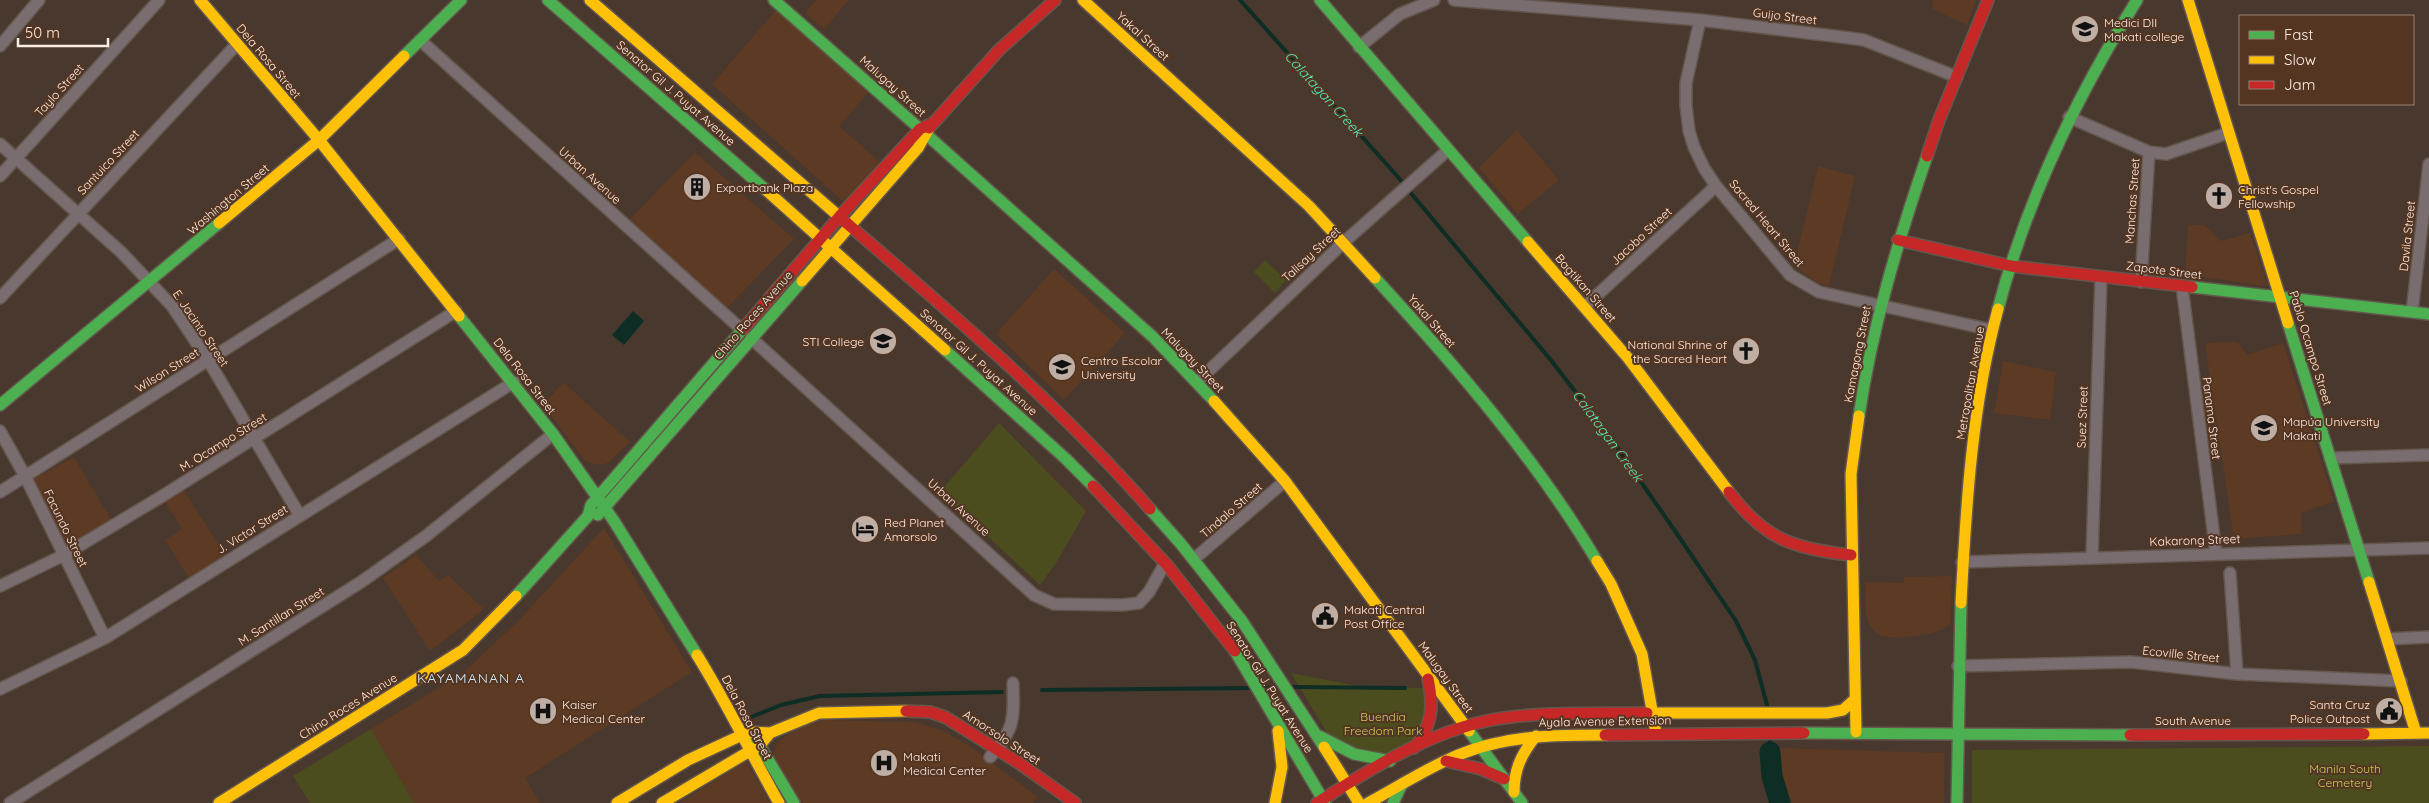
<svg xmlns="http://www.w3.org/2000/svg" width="2429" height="803" font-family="Quicksand,sans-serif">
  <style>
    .built { fill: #5c3a23 }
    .green { fill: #4c4d1e }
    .water { fill: #0e2d24 }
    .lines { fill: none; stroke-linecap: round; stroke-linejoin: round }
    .stream { stroke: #0e2d24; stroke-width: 4 }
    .river { stroke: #0e2d24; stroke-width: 21 }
    .street-casing { stroke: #63564d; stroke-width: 14 }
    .fast-casing { stroke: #63564d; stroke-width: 14 }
    .slow-casing { stroke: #63564d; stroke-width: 14 }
    .jam-casing { stroke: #63564d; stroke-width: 14 }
    .street { stroke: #7a6d6f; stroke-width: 11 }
    .fast { stroke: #4caf50; stroke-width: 11 }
    .slow { stroke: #ffc107; stroke-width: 11 }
    .jam { stroke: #c62828; stroke-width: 11 }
    .labels { text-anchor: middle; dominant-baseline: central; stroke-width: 4; stroke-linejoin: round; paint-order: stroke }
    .street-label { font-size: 12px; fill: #feede4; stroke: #543522 }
    .poi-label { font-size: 12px; fill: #feede4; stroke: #543522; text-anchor: start }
    .park-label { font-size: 12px; fill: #c5cd5a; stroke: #543522 }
    .water-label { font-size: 14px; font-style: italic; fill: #51e9c3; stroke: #543522 }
    .neighbourhood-label { font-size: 14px; letter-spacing: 1px; fill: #cae9fa; stroke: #543522 }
  </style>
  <rect width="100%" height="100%" fill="#49382d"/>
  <path class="built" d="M816,0H849L824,29L805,13Z
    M1933,0H1976L1967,25L1932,9Z
    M776,10L870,91L839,126L880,162L844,202L712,84Z
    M1517,130L1559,180L1518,214L1479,168Z
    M695,152L794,239L727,308L629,220Z
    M1818,166L1855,176L1829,286L1818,283L1800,270L1795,261Z
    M2188,225H2204L2220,241L2250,233L2268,287L2185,274Z
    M1054,269L1125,333L1064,400L996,334Z
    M2238,342L2247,355L2283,343L2334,501L2301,513L2302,534L2234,539L2205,343Z
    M2003,361L2056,372L2050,420L1994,413Z
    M563,382L630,442L608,463L598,465L585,461L543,405Z
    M74,457L112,521L66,549L30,481Z
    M183,489L226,556L189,578L165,540L182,529L164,500Z
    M604,528L692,672L525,778L540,803H414L371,729L464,672L520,619Z
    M416,555L439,581L448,575L484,609L430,651L383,578Z
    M1952,576L1951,623L1944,629L1930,634L1899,638L1881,636L1875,632L1869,625L1866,614L1865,582L1904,583V577Z
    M820,720L916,722L944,731L971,747L1038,797L1033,803H797L774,756V751L779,741L790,733Z
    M1780,748L1944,753V803H1792L1780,774Z
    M746,761L770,803H679Z"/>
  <path class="green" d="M1265,260L1286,280L1275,293L1254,272Z
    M999,423L1086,511L1056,563L1040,585L940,492Z
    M1291,673L1362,687L1427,688L1433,717L1391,760L1338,751Z
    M371,729L414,803H310L293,776Z
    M2429,746V803H1972V750Z"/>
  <path class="water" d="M633,311L644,321L624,345L612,335Z"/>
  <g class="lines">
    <path class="stream" d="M1240,0L1406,186
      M1410,192L1550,359L1605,430L1675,531L1736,621L1755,660L1767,705
      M1293,687L1405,688
      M1265,688L1281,687
      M1042,690L1253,688
      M741,721L781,705L820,696L1002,692
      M1770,752V738"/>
    <path class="river" d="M1770,752L1772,776L1780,803"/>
    <defs>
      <path id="street" d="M1454,0L1700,20L1842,37L1864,40L1957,77
        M1700,20L1686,83V106L1689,131L1694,147L1704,168L1716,186L1790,275L1819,292L1992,330
        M420,40L741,329
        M0,46L39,0
        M1359,47L1400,14L1434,0
        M2069,117L2149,152L2166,154L2228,133
        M0,144L121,252L172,306L208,360L300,516
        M0,176L159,0
        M2141,282L2149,152
        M2182,286L2216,553
        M0,298L237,44
        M1584,307L1716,186
        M2412,312L2429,164
        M751,338L1034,595L1054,604L1121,605L1139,603L1149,592L1164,565
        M1197,382L1344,242L1448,150
        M0,431L25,476L105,638
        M2330,458L2429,455
        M0,492L399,239
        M2092,557L2101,277
        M1194,559L1285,481
        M1962,562L2429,548
        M2230,573L2237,674
        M0,586L64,555L164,495L456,311
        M2387,639L2429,637
        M1958,666L2131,662L2237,674L2401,681
        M0,689L105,638L514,382
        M990,757C1015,729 1014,719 1013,683
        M10,803L361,582L426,536L553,434"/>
      <path id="fast" d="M548,0L766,190
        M774,0L920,129
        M1320,0L1528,242
        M404,56L461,0
        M927,135L1153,337L1214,401
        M1375,278C1455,365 1537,460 1597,561
        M2192,287L2429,314
        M1998,309C2027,199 2076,97 2137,0
        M459,316L553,434L614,521L697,655
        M2288,323L2369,582
        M945,350L1066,459L1093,486
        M0,405L219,223
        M1859,416C1872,327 1898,241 1927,156
        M1150,509L1181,544L1242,621L1324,747
        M598,515L802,281
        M516,596L588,516L591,505L743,329
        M1235,651L1325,803
        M1469,731L1522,803
        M1804,733L2130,735
        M754,736L794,803
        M1319,736L1354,754L1390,761
        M1393,803L1402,784
        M1957,803L1961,603"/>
      <path id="slow" d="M200,0L319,140L459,316
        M590,0L842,219
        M1083,0L1309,206L1375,278
        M2188,0L2288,323
        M766,190L945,350
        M219,223L319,140L404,56
        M1528,242L1628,358L1729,492
        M802,281L918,148L929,128
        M1214,401L1285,481L1469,731
        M1597,561L1611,584L1642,654L1656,733
        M2369,582L2416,733
        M1961,603C1966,505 1972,404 1998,309
        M697,655C727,703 751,754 779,803
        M1647,713H1827L1843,710L1854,700
        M1856,732L1851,474L1859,416
        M2364,734L2429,733
        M1324,747L1359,803
        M1514,792C1514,769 1522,753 1536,736
        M219,803L463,650L516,596
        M617,803L688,760L742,735L752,732L770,733L819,713L906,711
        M662,803L760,745L770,733
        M1275,803L1282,767L1278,731
        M1368,803C1409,781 1451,752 1497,743C1533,735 1568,735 1605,735"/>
      <path id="jam" d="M929,128L999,50L1055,0
        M1927,156L1939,120L1988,0
        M842,219C949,311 1057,403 1150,509
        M1898,240L2011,266L2192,287
        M743,329L839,217L920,129L931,124
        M1093,486L1167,565L1235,651
        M1729,492C1764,539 1794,549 1851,555
        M906,711L930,712L945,717L1019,763L1075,803
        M1605,735L1804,733
        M2130,735L2364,734
        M1414,748C1432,727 1434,706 1428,679
        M1446,761L1481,769L1504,779
        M1317,803C1370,769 1429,732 1491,720C1539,711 1598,714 1647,713"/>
    </defs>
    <use href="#street" class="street-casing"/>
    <use href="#fast" class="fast-casing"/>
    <use href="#slow" class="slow-casing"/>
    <use href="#jam" class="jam-casing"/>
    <use href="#street" class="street"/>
    <use href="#fast" class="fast"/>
    <use href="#slow" class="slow"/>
    <use href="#jam" class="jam"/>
  </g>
  <defs>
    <symbol id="university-disc" viewBox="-11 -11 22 22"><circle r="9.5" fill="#bfaea4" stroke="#543522"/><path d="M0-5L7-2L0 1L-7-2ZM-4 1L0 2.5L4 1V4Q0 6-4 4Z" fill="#111"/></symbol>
    <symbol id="building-disc" viewBox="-11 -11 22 22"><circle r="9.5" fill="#bfaea4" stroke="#543522"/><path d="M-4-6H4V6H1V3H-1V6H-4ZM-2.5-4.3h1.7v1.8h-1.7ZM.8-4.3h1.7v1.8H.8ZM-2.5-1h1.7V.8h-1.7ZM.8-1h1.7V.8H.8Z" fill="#111"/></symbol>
    <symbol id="church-disc" viewBox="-11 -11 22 22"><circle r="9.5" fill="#bfaea4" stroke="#543522"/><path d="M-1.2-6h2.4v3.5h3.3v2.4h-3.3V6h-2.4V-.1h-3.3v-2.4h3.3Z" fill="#111"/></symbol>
    <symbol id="hotel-disc" viewBox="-11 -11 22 22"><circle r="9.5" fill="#bfaea4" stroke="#543522"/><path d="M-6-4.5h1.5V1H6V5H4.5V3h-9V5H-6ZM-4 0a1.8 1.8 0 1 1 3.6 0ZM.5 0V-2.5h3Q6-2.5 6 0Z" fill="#111"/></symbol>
    <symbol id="civic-disc" viewBox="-11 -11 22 22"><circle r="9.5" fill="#bfaea4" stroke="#543522"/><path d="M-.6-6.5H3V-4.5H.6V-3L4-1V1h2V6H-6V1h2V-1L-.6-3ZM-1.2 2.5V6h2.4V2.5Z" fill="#111"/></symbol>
    <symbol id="hospital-disc" viewBox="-11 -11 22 22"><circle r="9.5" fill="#bfaea4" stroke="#543522"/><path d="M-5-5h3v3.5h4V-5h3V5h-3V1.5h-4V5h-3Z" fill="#111"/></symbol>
  </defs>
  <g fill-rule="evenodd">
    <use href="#university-disc" x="2069" y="13" width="32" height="32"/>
    <use href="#building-disc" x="681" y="171" width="32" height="32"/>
    <use href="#church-disc" x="2203" y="180" width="32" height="32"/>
    <use href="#university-disc" x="867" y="325" width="32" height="32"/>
    <use href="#church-disc" x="1730" y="335" width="32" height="32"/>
    <use href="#university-disc" x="1046" y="351" width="32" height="32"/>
    <use href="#university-disc" x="2248" y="412" width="32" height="32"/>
    <use href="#hotel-disc" x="849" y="513" width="32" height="32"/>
    <use href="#civic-disc" x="1309" y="600" width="32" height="32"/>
    <use href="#hospital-disc" x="527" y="695" width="32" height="32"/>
    <use href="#civic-disc" x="2373" y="695" width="32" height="32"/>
    <use href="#hospital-disc" x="868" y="747" width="32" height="32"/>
  </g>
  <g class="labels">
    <g class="street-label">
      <text transform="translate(1785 16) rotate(7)">Guijo Street</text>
      <text transform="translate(1143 36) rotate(42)">Yakal Street</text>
      <text transform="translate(269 61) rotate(50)">Dela Rosa Street</text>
      <text transform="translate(893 86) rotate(42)">Malugay Street</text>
      <text transform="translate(59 90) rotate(-48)">Taylo Street</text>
      <text transform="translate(676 93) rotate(41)">Senator Gil J. Puyat Avenue</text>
      <text transform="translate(108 162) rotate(-47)">Santuico Street</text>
      <text transform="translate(590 175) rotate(42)">Urban Avenue</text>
      <text transform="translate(228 199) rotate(-40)">Washington Street</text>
      <text transform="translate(2132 201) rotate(-86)">Manchas Street</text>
      <text transform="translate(1767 223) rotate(50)">Sacred Heart Street</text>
      <text transform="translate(1641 236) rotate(-43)">Jacobo Street</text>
      <text transform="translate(2407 236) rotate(-84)">Davila Street</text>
      <text transform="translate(1311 254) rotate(-43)">Talisay Street</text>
      <text transform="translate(2164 270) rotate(7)">Zapote Street</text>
      <text transform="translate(1586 288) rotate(49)">Bagtikan Street</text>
      <text transform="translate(753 315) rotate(-49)">Chino Roces Avenue</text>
      <text transform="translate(1432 321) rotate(49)">Yakal Street</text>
      <text transform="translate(201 328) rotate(56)">E. Jacinto Street</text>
      <text transform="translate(2311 348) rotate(73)">Pablo Ocampo Street</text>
      <text transform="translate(1857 354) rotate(-79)">Kamagong Street</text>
      <text transform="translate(1193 360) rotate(46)">Malugay Street</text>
      <text transform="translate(979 362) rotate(42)">Senator Gil J. Puyat Avenue</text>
      <text transform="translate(167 370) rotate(-32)">Wilson Street</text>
      <text transform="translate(525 376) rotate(52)">Dela Rosa Street</text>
      <text transform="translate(1970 383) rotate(-80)">Metropolitan Avenue</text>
      <text transform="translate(2082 417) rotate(-88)">Suez Street</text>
      <text transform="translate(2212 418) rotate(83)">Panama Street</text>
      <text transform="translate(223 442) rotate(-32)">M. Ocampo Street</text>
      <text transform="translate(959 507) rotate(42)">Urban Avenue</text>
      <text transform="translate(1231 510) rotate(-41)">Tindalo Street</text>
      <text transform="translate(66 528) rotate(64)">Facundo Street</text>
      <text transform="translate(252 529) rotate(-32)">J. Victor Street</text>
      <text transform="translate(2195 540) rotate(-2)">Kakarong Street</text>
      <text transform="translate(281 616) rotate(-32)">M. Santillan Street</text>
      <text transform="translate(2181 654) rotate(6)">Ecoville Street</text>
      <text transform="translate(1446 677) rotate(54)">Malugay Street</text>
      <text transform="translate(1270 687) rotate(58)">Senator Gil J. Puyat Avenue</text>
      <text transform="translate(348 706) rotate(-32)">Chino Roces Avenue</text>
      <text transform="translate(747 717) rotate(62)">Dela Rosa Street</text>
      <text x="2193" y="720">South Avenue</text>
      <text transform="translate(1605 721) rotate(-1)">Ayala Avenue Extension</text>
      <text transform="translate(1002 737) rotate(33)">Amorsolo Street</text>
    </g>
    <g class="poi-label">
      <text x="2104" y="22">Medici DII<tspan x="2104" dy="14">Makati college</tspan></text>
      <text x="716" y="187">Exportbank Plaza</text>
      <text x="2238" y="189">Christ's Gospel<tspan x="2238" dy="14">Fellowship</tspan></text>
      <text x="864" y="341" text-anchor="end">STI College</text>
      <text x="1727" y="344" text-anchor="end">National Shrine of<tspan x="1727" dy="14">the Sacred Heart</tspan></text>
      <text x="1081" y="360">Centro Escolar<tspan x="1081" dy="14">University</tspan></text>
      <text x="2283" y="421">Mapúa University<tspan x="2283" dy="14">Makati</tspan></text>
      <text x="884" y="522">Red Planet<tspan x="884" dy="14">Amorsolo</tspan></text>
      <text x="1344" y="609">Makati Central<tspan x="1344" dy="14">Post Office</tspan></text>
      <text x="562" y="704">Kaiser<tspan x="562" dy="14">Medical Center</tspan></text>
      <text x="2370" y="704" text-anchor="end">Santa Cruz<tspan x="2370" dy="14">Police Outpost</tspan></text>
      <text x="903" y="756">Makati<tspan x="903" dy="14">Medical Center</tspan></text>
    </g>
    <g class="park-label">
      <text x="1383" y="716">Buendia<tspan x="1383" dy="14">Freedom Park</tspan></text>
      <text x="2345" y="768">Manila South<tspan x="2345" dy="14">Cemetery</tspan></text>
    </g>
    <g class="water-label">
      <text transform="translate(1324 94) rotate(48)">Calatagan Creek</text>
      <text transform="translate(1608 436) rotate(54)">Calatagan Creek</text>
    </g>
    <g class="neighbourhood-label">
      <text x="471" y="678">KAYAMANAN A</text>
    </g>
  </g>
  <rect x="2239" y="15" width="175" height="90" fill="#543522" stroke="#987f70"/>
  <rect x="2249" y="31" width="25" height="8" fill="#4caf50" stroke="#987f70"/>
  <text x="2284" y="40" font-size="15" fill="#feede4">Fast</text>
  <rect x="2249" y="56" width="25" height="8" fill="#ffc107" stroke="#987f70"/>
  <text x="2284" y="65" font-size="15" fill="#feede4">Slow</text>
  <rect x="2249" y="81" width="25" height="8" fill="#c62828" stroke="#987f70"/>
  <text x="2284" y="90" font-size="15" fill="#feede4">Jam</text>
  <path d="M18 38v8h90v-8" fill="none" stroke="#feede4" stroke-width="2.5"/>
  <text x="25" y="38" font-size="15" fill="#feede4" stroke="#543522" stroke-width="4" paint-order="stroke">50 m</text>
</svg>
